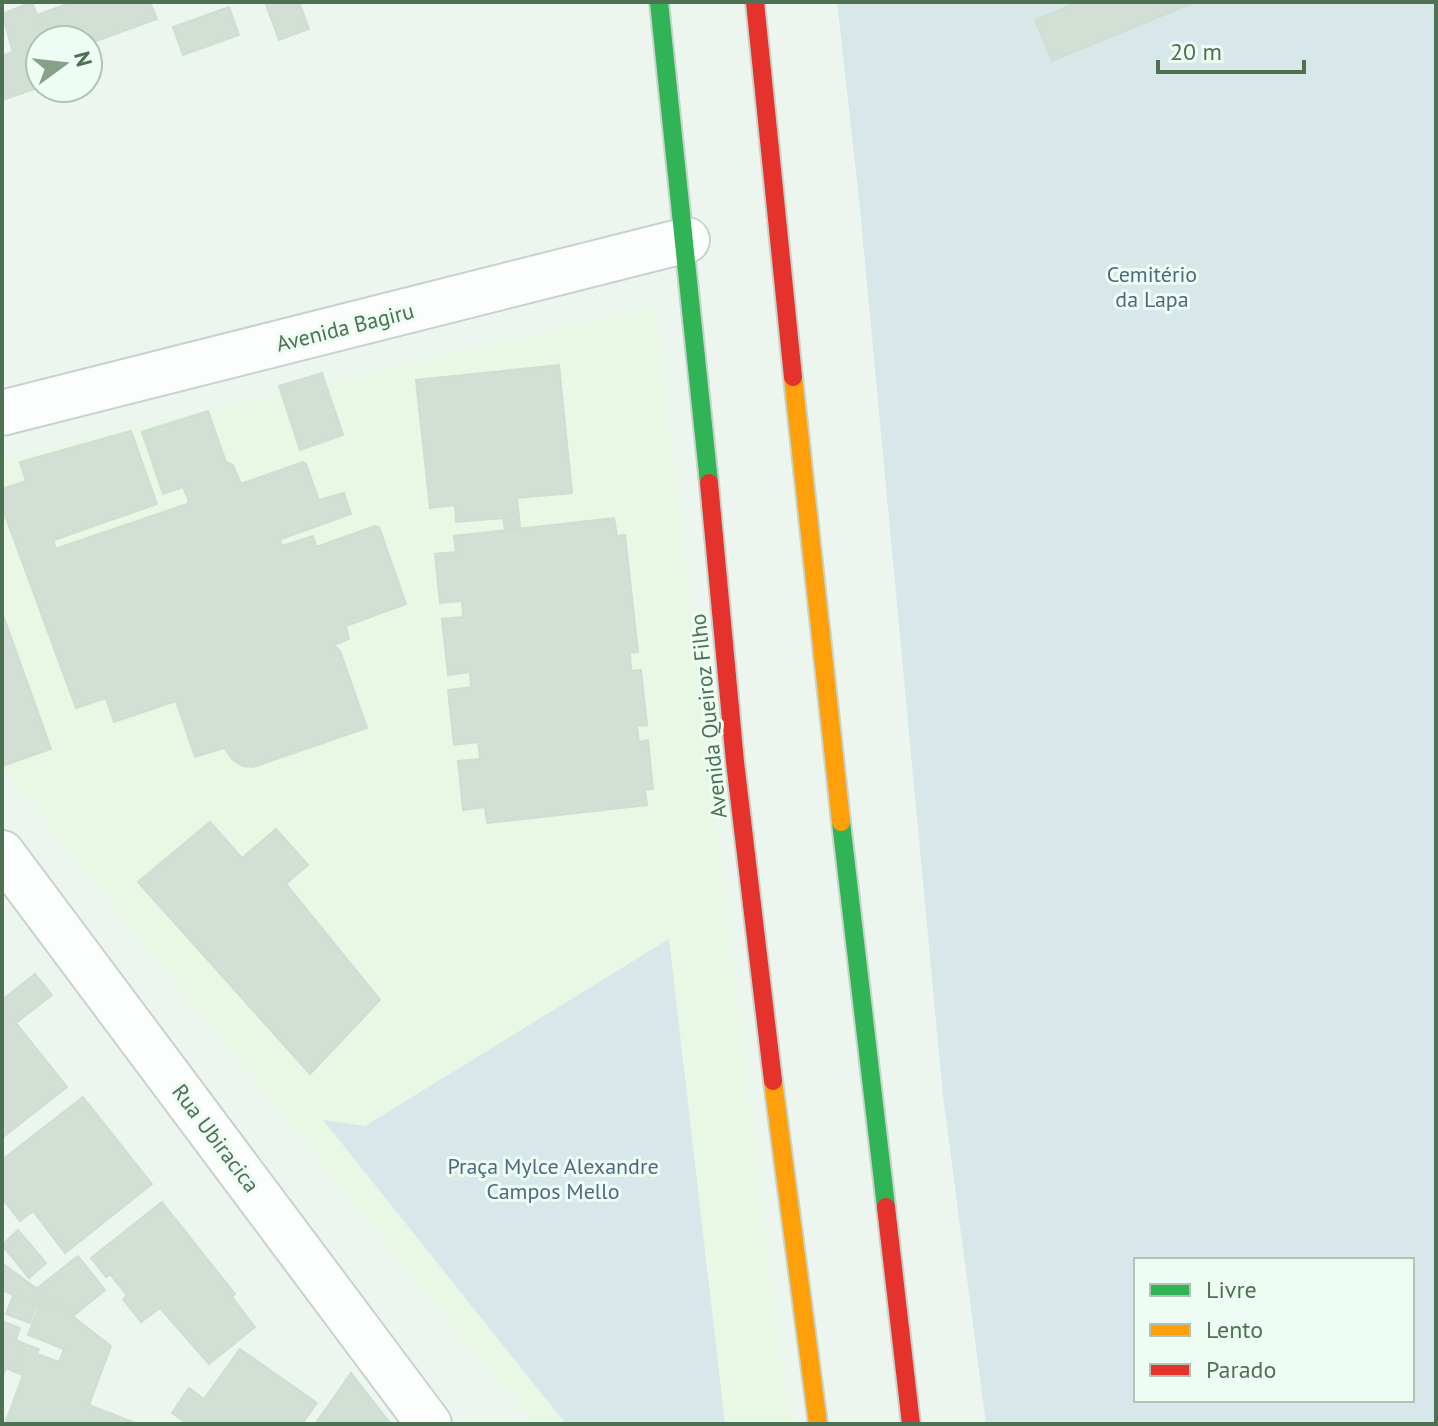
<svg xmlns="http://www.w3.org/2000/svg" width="1438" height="1426" font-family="'PT Sans',sans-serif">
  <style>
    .medical { fill: #e9f7e5 }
    .green { fill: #d8e7ea; fill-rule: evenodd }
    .building { fill: #d2dfd4; stroke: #cfded2; stroke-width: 2 }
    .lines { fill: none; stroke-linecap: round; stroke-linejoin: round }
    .street-casing { stroke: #c7d3ca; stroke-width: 48 }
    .fast-casing { stroke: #c7d4ca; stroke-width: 22 }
    .slow-casing { stroke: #c7d4ca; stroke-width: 22 }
    .jam-casing { stroke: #c7d4ca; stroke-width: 22 }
    .street { stroke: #fcfefd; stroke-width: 44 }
    .fast { stroke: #30b455; stroke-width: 18 }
    .slow { stroke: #ff9f0a; stroke-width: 18 }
    .jam { stroke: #e5322d; stroke-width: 18 }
    .labels { text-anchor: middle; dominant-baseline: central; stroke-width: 6; stroke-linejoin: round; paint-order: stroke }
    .park-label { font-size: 22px; fill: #4e6980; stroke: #eefdf3 }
    .street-label { font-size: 22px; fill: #4f7153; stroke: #eefdf3 }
  </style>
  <rect width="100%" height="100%" fill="#ecf6ef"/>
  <path class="medical" d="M655,306L778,1342L793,1424H533L2,768V459Z"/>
  <path class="green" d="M837,2H1436V1424H986L943,1096L860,209ZM1136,1260H1412V1400H1136Z
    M669,939L725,1424H566L323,1120L365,1126Z"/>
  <path class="building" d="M32,2L47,40H40V87L2,100V56L13,52L2,14Z
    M72,2H150L157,19L88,44V40H47L37,15Z
    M265,2H299L309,29L279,40Z
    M1078,2H1195L1052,61L1035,20Z
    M229,7L239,35L183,55L173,27Z
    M559,365L572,493L517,498L520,527L505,529L503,518L456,522L455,505L430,508L416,380Z
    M322,373L343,435L300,450L279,386Z
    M208,411L226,462L233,465L241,484L303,462L306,464L319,500L344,493L351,514L284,538L280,540L282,546L313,536L316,546H319L375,526L379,527L406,604L346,626L349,639L334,645L340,651L367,728L253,767L243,766L233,760L224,748L195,757L176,701L114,722L106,698L76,708L2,507V489L26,481L20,462L131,431L157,504L54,540L55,549L187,504L189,501L183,487L163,494L142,432Z
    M614,518L617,536L625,535L638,652L630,653L631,671L641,670L647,725L637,726L639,742L648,740L653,789L645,790L647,805L487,823L485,807L463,810L458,761L480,759L478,742L454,745L448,690L471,687L470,672L448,675L442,619L463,617L462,601L440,603L435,554L456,552L454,536Z
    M2,612L51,749L5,765L2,758Z
    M210,822L242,858L276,829L308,865L286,884L380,1000L310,1074L138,882Z
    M35,974L52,995L16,1023L67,1087L2,1138V1000Z
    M83,1097L152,1184L65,1253L33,1211L20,1221L2,1198V1160Z
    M162,1202L235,1294L232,1297L255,1327L209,1364L160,1308L141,1322L123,1299L127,1295L110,1274L106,1277L91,1258Z
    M18,1230L46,1263L29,1278L2,1245Z
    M78,1256L105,1290L72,1317L36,1289Z
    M2,1263L44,1294L39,1306L2,1290Z
    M44,1294L111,1346L89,1405L138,1424H92L83,1421L82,1424H5L23,1375L15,1372L25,1344L39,1349L37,1354L59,1362L64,1349L28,1335Z
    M13,1296L37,1305L30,1323L6,1314Z
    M2,1321L20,1328L16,1340L25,1344L15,1372L6,1368L2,1378Z
    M240,1349L317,1403L302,1424H188L172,1413L189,1388L204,1399Z
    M351,1373L390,1423L389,1424L316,1423Z"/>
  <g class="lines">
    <defs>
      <path id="street" d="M2,413L687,240
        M2,853L429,1424"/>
      <path id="fast" d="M659,2L709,483
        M841,822L886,1207"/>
      <path id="slow" d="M793,377L841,822
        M773,1081L818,1424"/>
      <path id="jam" d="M755,2L793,377
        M709,483L735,762L773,1081
        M886,1207L911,1424"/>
    </defs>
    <use href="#street" class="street-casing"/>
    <use href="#fast" class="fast-casing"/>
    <use href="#slow" class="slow-casing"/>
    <use href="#jam" class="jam-casing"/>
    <use href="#street" class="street"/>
    <use href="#fast" class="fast"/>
    <use href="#slow" class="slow"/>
    <use href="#jam" class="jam"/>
  </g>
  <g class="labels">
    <g class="park-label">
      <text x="1152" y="274">Cemitério<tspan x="1152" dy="25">da Lapa</tspan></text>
      <text x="553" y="1166">Praça Mylce Alexandre<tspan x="553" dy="25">Campos Mello</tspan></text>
    </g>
    <g class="street-label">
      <text transform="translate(345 327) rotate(-14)">Avenida Bagiru</text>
      <text transform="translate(708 716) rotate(-96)">Avenida Queiroz Filho</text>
      <text transform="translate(216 1138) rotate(53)">Rua Ubiracica</text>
    </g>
  </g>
  <rect width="1438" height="1426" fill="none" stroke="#4f7153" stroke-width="8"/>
  <rect x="1134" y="1258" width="280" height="144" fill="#eefdf3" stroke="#aec5b3" stroke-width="2"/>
  <rect x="1150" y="1284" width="40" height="12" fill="#30b455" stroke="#aec5b3" stroke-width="2"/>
  <text x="1206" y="1298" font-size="24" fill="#4f7153">Livre</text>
  <rect x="1150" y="1324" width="40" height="12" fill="#ff9f0a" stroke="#aec5b3" stroke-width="2"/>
  <text x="1206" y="1338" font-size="24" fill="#4f7153">Lento</text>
  <rect x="1150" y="1364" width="40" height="12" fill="#e5322d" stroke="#aec5b3" stroke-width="2"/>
  <text x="1206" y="1378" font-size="24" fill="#4f7153">Parado</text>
  <g transform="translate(64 64) rotate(75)"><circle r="38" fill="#eefdf3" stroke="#aec5b3" stroke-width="2"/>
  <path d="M0-6L14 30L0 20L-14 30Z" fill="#86a08a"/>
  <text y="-12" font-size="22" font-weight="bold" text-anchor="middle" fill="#4f7153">N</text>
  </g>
  <path d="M1158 60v12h146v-12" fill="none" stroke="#4f7153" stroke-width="4"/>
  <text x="1170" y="60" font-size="24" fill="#4f7153" stroke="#eefdf3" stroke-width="6" paint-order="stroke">20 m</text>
</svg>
